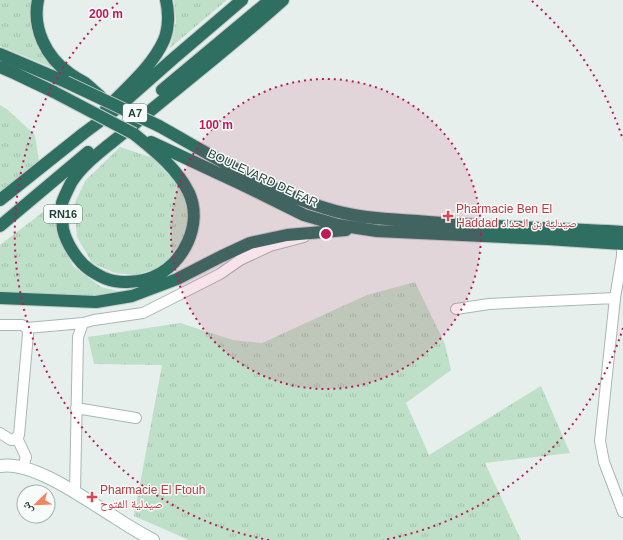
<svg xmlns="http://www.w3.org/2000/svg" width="623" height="540" font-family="Arial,'Noto Naskh Arabic',sans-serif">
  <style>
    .grass { fill: url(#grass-tufts) }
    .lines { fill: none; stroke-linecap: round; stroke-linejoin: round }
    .street-casing { stroke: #a8b8b2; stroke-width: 12 }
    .secondary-casing { stroke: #a4bbb3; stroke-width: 14 }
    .highway-casing { stroke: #c2cac8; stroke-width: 14 }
    .street { stroke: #fff; stroke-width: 10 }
    .secondary { stroke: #fff; stroke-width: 12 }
    .highway { stroke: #2f6f62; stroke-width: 12 }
    .highway-bridge-casing { stroke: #c2cac8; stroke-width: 14; stroke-linecap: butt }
    .highway-bridge { stroke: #2f6f62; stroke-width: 12 }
    .ring { fill: none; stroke: #c2185b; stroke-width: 2; stroke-dasharray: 2 4 }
    .health-dot { fill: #e0444e; stroke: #f7fbf9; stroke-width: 1.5 }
    .labels { text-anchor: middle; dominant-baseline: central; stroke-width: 3; stroke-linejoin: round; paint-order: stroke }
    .shield { fill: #f7fbf9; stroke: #637a73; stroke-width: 1 }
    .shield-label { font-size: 11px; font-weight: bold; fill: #24423a }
    .street-label { font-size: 12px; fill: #24423a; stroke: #f7fbf9 }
    .health-label { font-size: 12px; fill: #be3a42; stroke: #f7fbf9; text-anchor: start }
    .centre { fill: #c2185b; stroke: #f7fbf9; stroke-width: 2 }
    .ring-label { font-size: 12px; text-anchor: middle; font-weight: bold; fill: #c2185b; stroke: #f7fbf9; stroke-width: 3; stroke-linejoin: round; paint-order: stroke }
  </style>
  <defs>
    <pattern id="grass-tufts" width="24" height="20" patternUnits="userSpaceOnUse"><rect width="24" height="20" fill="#bfe0c8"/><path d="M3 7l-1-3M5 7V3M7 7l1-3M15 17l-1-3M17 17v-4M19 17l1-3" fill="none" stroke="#a4c1ad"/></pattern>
  </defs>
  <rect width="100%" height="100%" fill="#e6efeb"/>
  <path class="grass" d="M0,0H42L37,15L60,71L0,46Z
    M174,0H227L170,48L176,22Z
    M0,105L8,110L35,135L39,161L0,192Z
    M120,147L153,158L175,182L188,204L190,223L183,242L171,259L157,268L137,275L115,273L92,263L77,237L74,205L85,181Z
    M56,202V228L73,266L101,287L126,293L104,296L0,294V245Z
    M415,282L445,344L451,370L406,403L429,455L541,386L570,453L485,463L521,540H189L134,516L162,365L94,364L88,337L180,323L233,340L262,343L367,295Z"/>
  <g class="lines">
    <defs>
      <path id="street" d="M622,244V256L615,298L600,441L604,462L623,512
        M456,309L489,304L615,298
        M0,325H22L27,328L28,334L19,435L13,440H11L0,433
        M27,328L83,323
        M76,408L136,418
        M17,438L26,457L23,467
        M75,492L78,337L83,323L94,320L143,313L220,274L240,260L270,246L304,237"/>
      <path id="secondary" d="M0,466C33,460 88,501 116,518C128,526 140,533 153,540"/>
      <path id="highway" d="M38,0C32,28 46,57 69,73C74,77 80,80 85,83C90,87 95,92 100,96
        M0,54L66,82
        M0,67L14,73L54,92
        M162,90L270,0
        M106,109C126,88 152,67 164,40C169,28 169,12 166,0
        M159,126C211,155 268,191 325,208C355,218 386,219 417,221C486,227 554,228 623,232
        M134,134C155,151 177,168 189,193C203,224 184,264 153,277C142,282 119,284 107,279C101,277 95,273 90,270C78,262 66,243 63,229C62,224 63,218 63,213C63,210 62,206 62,203C64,197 68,189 71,183C83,163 108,146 126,131C178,87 232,46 283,0
        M151,142L241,184L304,215L338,225L377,231L547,239L623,244
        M0,200L84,133L115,110L174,58L242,0
        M0,226L88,152
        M0,298L96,302L132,296L177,279L222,256L250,243L287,235L346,230"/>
    </defs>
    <use href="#street" class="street-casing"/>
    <use href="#secondary" class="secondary-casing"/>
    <use href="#highway" class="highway-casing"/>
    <use href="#street" class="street"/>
    <use href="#secondary" class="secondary"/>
    <use href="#highway" class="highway"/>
    <defs>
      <path id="highway-bridge" d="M66,82L159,126
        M54,92L134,134"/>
    </defs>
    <use href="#highway-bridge" class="highway-bridge-casing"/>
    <use href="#highway-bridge" class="highway-bridge"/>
  </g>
  <circle cx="326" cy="234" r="155" fill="#c2185b" fill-opacity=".12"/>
  <g class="ring">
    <circle cx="326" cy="234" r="155"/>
    <path d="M623 328A311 311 0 0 1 383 540M269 540A311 311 0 0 1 120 1M532 1A311 311 0 0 1 623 140"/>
  </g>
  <g class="health-dot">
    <path d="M446 210h4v4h4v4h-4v4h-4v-4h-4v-4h4z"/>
    <path d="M90 491h4v4h4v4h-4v4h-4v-4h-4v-4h4z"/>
  </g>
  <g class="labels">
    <g class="shield">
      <rect x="123" y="104" width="24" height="18" rx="3"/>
      <rect x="44" y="205" width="38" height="18" rx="3"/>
    </g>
    <g class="shield-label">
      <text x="135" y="113">A7</text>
      <text x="63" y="214">RN16</text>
    </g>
    <g class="street-label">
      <text transform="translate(263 178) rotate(25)">BOULEVARD DE FAR</text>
    </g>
    <g class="health-label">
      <text x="456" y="209">Pharmacie Ben El<tspan x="456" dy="14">Haddad صيدلية بن الحداد</tspan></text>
      <text x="100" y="490">Pharmacie El Ftouh<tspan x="100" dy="14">صيدلية الفتوح</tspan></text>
    </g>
  </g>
  <circle cx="326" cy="234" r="6" class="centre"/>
  <g class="ring-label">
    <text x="106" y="18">200 m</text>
    <text x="216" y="129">100 m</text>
  </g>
  <g transform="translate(36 504) rotate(247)"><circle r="19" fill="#f7fbf9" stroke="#a3b1ad"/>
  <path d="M0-3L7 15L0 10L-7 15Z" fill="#f4845f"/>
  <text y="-6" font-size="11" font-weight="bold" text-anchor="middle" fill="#24423a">ش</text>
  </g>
</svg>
